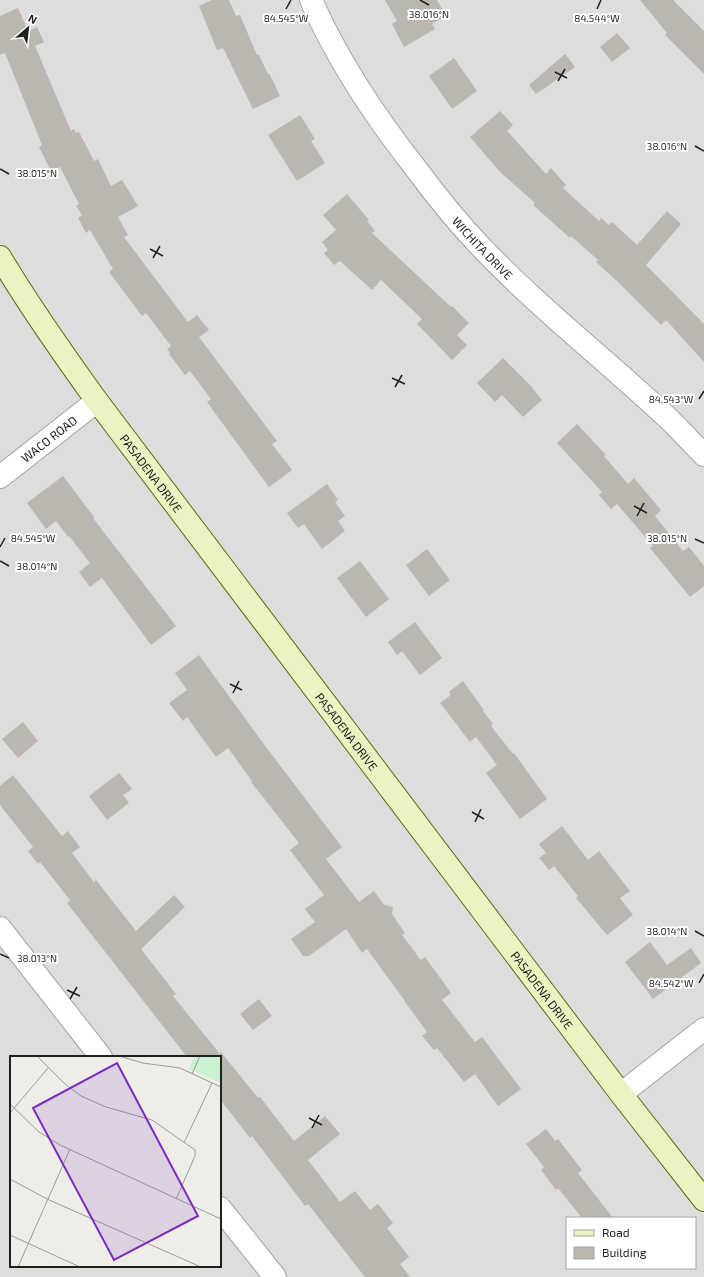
<svg xmlns="http://www.w3.org/2000/svg" width="704" height="1277" font-family="'Exo 2',sans-serif">
  <style>
    .residential { fill: #dddddc; fill-rule: evenodd }
    .building { fill: #bcb6b0 }
    .lines { fill: none; stroke-linecap: round; stroke-linejoin: round }
    .street-casing { stroke: #a3a3a3; stroke-width: 24 }
    .secondary-casing { stroke: #5b6b12; stroke-width: 24 }
    .street { stroke: #fff; stroke-width: 22 }
    .secondary { stroke: #ecf2c1; stroke-width: 22 }
    .ticks { fill: none; stroke: #1f1f1f; stroke-width: 1.5 }
    .labels { text-anchor: middle; dominant-baseline: central; stroke-width: 4; stroke-linejoin: round; paint-order: stroke }
    .street-label { font-size: 12px; fill: #1f1f1f; stroke: #fff }
    .inset-road { fill: none; stroke: #9c9b97; stroke-width: 1 }
    .view { fill: #7b2cbf; fill-opacity: 0.15; stroke: #7b2cbf; stroke-width: 2 }
    .inset-edge { fill: none; stroke: #1f1f1f; stroke-width: 2 }
    .ticks-label { font-size: 10px; text-anchor: middle; fill: #1f1f1f; stroke: #fff; stroke-width: 4; stroke-linejoin: round; paint-order: stroke }
  </style>
  <rect width="100%" height="100%" fill="#efede7"/>
  <path class="residential" d="M0,0H704V1277H0ZM11,1057H220V1266H11ZM567,1218H695V1268H567Z"/>
  <path class="building" d="M212,0H229L236,16L240,15L257,55H259L268,74L269,73L280,96L253,109L223,48L217,50L199,6Z
    M385,0H437L446,16L432,24L435,29L404,47L392,24L397,21Z
    M640,0H673L704,31V74L665,35L667,33Z
    M18,8L28,31L37,27L44,42L35,46L71,131L74,129L76,133L79,132L94,161L98,159L111,186L122,180L138,206L118,217L128,235L124,237L188,322L197,315L209,330L199,337L277,441L272,444L292,470L269,487L207,402L211,399L190,371L185,375L169,354L170,353L167,349L171,346L146,313L142,316L109,272L113,269L90,230L86,233L78,218L82,215L76,206L79,204L60,167L51,171L39,147L42,145L5,53L0,55V16Z
    M617,33L630,48L612,62L600,47Z
    M565,54L575,67L536,94L529,85Z
    M454,58L477,91L452,109L429,76Z
    M500,111L513,125L507,131L546,174L551,168L566,185L563,188L599,221L601,218L609,225L612,222L637,245L667,211L681,224L646,265L704,324V362L666,320L661,325L619,283L596,262L598,260L571,236L570,238L533,205L535,203L500,172L470,137Z
    M300,115L315,139L311,141L325,163L297,181L268,135Z
    M347,194L369,220L367,221L375,231L372,233L451,307L452,306L469,323L457,335L467,345L452,360L417,324L422,319L381,280L372,290L340,261L334,265L324,253L328,250L322,242L336,230L323,215Z
    M503,358L531,386L542,400L523,417L502,395L495,402L477,383Z
    M577,424L606,455L604,456L628,484L634,478L661,510L655,516L683,551L689,547L704,566V586L690,597L650,548L653,546L617,504L611,509L599,495L602,492L557,443Z
    M63,476L94,517L93,518L176,626L151,645L102,578L90,587L79,572L90,563L69,536L68,537L56,521L46,529L27,503Z
    M327,484L338,500L335,502L345,516L338,521L345,531L322,549L304,524L298,528L287,513Z
    M427,549L450,580L429,596L406,565Z
    M360,561L389,599L366,617L337,578Z
    M415,622L442,658L420,675L402,651L397,655L388,642Z
    M199,655L269,751L342,847L326,859L359,902L374,891L384,905L393,907L392,914L405,933L402,935L421,960L425,957L451,993L442,1000L475,1042L482,1037L521,1089L498,1106L475,1074L464,1082L437,1048L434,1050L422,1036L427,1032L405,1002V1001L367,949L362,953L346,929L309,956H303L291,939L315,922L305,909L324,895L290,850L299,843L251,782L252,781L228,748L216,757L187,717L183,721L169,703L187,690L175,673Z
    M463,681L484,710L483,711L493,724L491,726L513,754L514,753L547,799L520,819L486,773L497,765L476,737L470,742L440,703L451,695L449,692Z
    M23,722L38,741L18,758L2,739Z
    M119,773L132,789L123,795L129,803L107,820L89,796Z
    M13,775L62,836L68,831L80,847L72,853L94,882L96,880L136,931L174,895L185,907L141,949L176,994L173,996L220,1054V1051L258,1098L260,1097L294,1141L325,1116L340,1134L308,1160L340,1202L355,1191L370,1210L378,1204L393,1223L387,1228L409,1257L400,1264L410,1277H365L308,1204L305,1206L252,1136L250,1138L220,1099V1057H187L67,903L70,900L40,862L38,864L28,851L33,847L0,805V786Z
    M562,826L588,860L599,851L630,891L620,898L633,915L607,935L576,898L578,896L554,866L549,870L539,858L546,853L539,844Z
    M650,942L667,965L691,948L701,963L653,999L625,962Z
    M259,999L272,1016L253,1030L240,1014Z
    M546,1129L555,1141L558,1139L582,1170L578,1173L613,1218H582L558,1188L556,1190L541,1170L544,1167L526,1144Z"/>
  <g class="lines">
    <defs>
      <g id="street">
        <path id="s1" d="M311,0C338,61 376,118 417,170C437,197 458,223 481,247C541,310 610,363 672,422C683,433 693,444 704,455"/>
        <path id="s2" d="M0,477L97,401"/>
        <path d="M0,928L101,1057"/>
        <path d="M621,1094L704,1029"/>
        <path d="M220,1208L275,1277"/>
      </g>
      <g id="secondary">
        <path id="s3" d="M0,257C30,307 63,354 97,401L621,1094L704,1200"/>
      </g>
    </defs>
    <use href="#street" class="street-casing"/>
    <use href="#secondary" class="secondary-casing"/>
    <use href="#street" class="street"/>
    <use href="#secondary" class="secondary"/>
  </g>
  <path class="ticks" d="M420,0L429,5M286,9L291,0M597,9L601,0M555,72L567,78M558,81L565,69M695,146L704,151M0,169L9,174M150,249L163,256M153,258L160,246M392,378L405,384M395,387L402,375M699,399L704,391M634,506L647,513M637,516L644,503M695,539L704,543M0,547L5,538M0,561L9,566M230,684L242,690M233,693L239,681M472,812L484,819M475,822L481,809M695,931L704,936M0,954L9,958M699,983L704,974M67,990L80,996M70,999L77,987M309,1118L322,1125M312,1128L319,1115"/>
  <g class="labels">
    <g class="street-label">
      <text stroke="none"><textPath href="#s1" startOffset="303">WICHITA DRIVE</textPath></text>
      <text stroke="none"><textPath href="#s2" startOffset="62">WACO ROAD</textPath></text>
      <text stroke="none"><textPath href="#s3" startOffset="264">PASADENA DRIVE</textPath></text>
      <text stroke="none"><textPath href="#s3" startOffset="588">PASADENA DRIVE</textPath></text>
      <text stroke="none"><textPath href="#s3" startOffset="912">PASADENA DRIVE</textPath></text>
    </g>
  </g>
  <g transform="translate(10 1056)">
    <rect width="211" height="211" fill="#efede7"/>
    <path d="M185,0H211V27L179,13Z" fill="#c9f3d0"/>
    <path class="inset-road" d="M27,0L55,28L71,40L96,51L142,64L185,94V100L166,143M109,0L133,7L170,12L211,31M182,18L190,0M0,48L29,76L50,89L211,163M0,57L38,12M174,87L202,27M0,123L37,143L191,211M0,179L70,211M8,211L60,93"/>
    <path class="view" d="M107,7L188,160L104,204L23,52Z"/>
    <rect width="211" height="211" class="inset-edge"/>
  </g>
  <g class="ticks-label">
    <text x="429" y="18">38.016°N</text>
    <text x="286" y="22">84.545°W</text>
    <text x="597" y="22">84.544°W</text>
    <text x="667" y="150">38.016°N</text>
    <text x="37" y="177">38.015°N</text>
    <text x="671" y="403">84.543°W</text>
    <text x="33" y="542">84.545°W</text>
    <text x="667" y="542">38.015°N</text>
    <text x="37" y="570">38.014°N</text>
    <text x="667" y="935">38.014°N</text>
    <text x="37" y="962">38.013°N</text>
    <text x="671" y="987">84.542°W</text>
  </g>
  <rect x="566" y="1217" width="130" height="52" fill="#ffffff" stroke="#a5a5a5"/>
  <rect x="574" y="1230" width="20" height="6" fill="#ecf2c1" stroke="#a5a5a5"/>
  <text x="602" y="1237" font-size="12" fill="#1f1f1f">Road</text>
  <rect x="574" y="1247" width="20" height="12" fill="#bcb6b0" stroke="#a5a5a5"/>
  <text x="602" y="1257" font-size="12" fill="#1f1f1f">Building</text>
  <g transform="translate(28 28) rotate(28)" stroke="#ffffff" stroke-width="3" paint-order="stroke">
  <path d="M0-3L7 15L0 10L-7 15Z" fill="#1f1f1f"/>
  <text y="-6" font-size="11" font-weight="bold" text-anchor="middle" fill="#1f1f1f">N</text>
  </g>
</svg>
